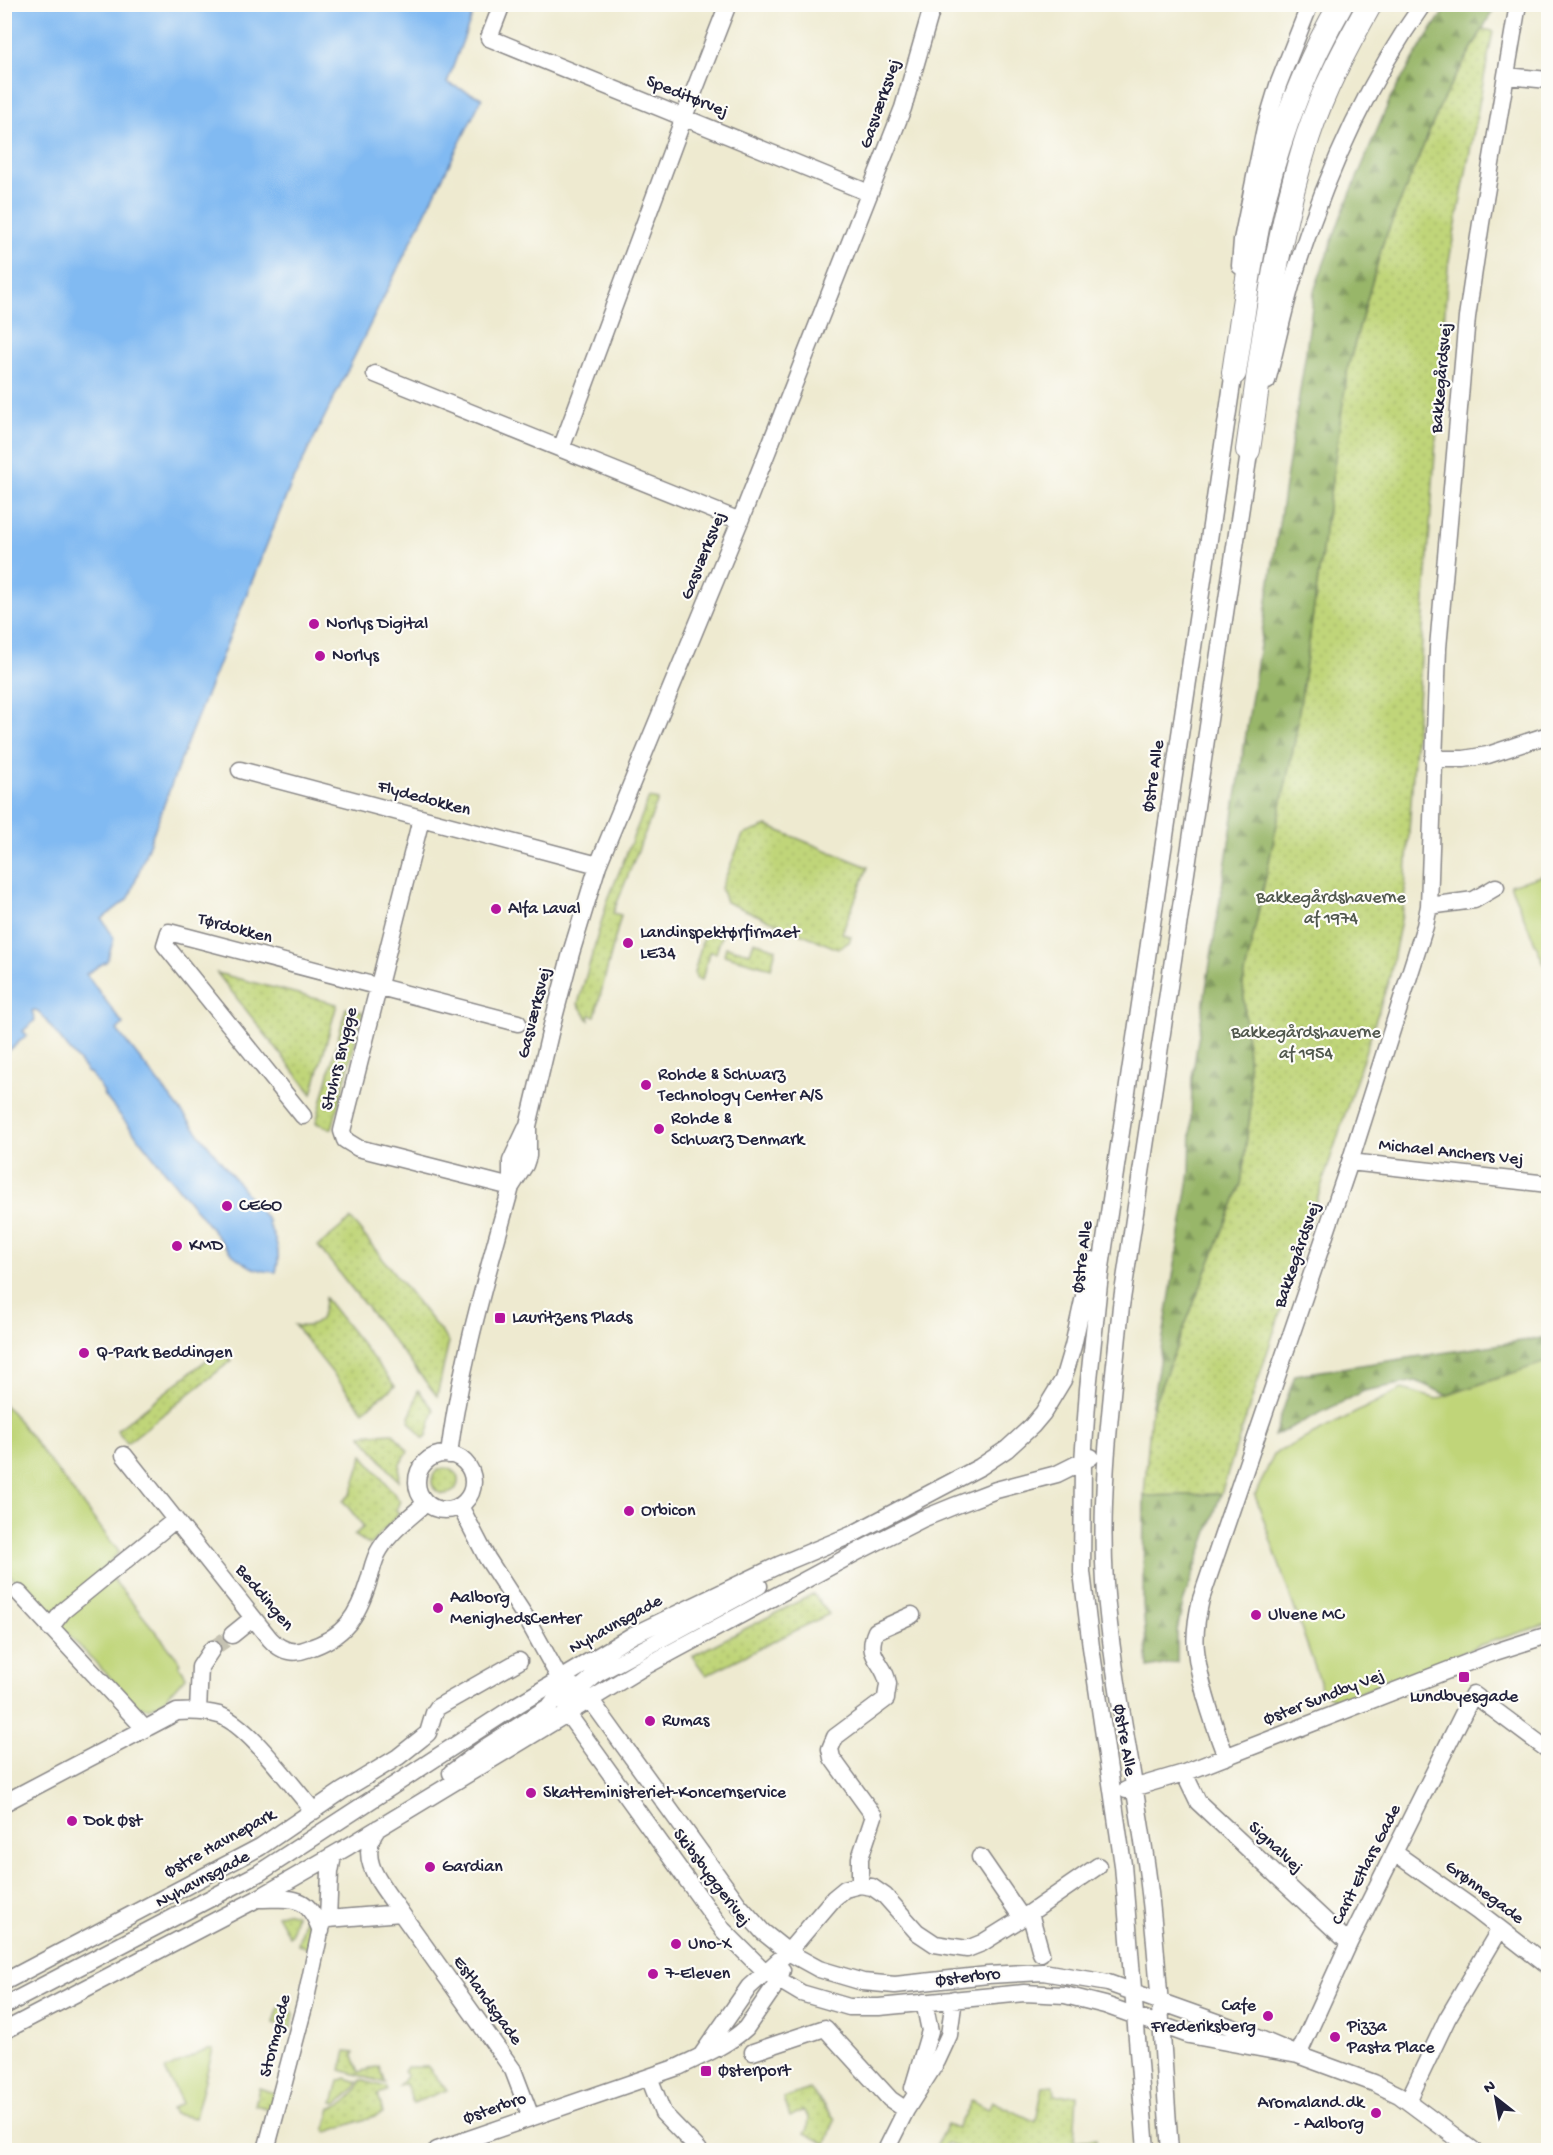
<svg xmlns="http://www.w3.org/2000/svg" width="1553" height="2155" font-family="'Gochi Hand',sans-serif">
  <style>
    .grass { fill: url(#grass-dots); stroke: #717c5a; stroke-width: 1.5 }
    .forest { fill: url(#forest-firs); stroke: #5d6c52; stroke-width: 1.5 }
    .park { fill: #c0d579; stroke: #717c5a; stroke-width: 1.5 }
    .water { fill: #81baf2; stroke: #526e96; stroke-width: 1.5 }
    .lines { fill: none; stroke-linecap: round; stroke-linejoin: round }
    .minor-tunnel { stroke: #c5c2b2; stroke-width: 16; stroke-dasharray: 16 8; stroke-linecap: butt }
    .minor-casing { stroke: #888686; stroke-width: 19 }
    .highway-casing { stroke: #888686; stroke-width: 26 }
    .minor { stroke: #fff; stroke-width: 16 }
    .highway { stroke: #fff; stroke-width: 24 }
    .poi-dot { fill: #b5179e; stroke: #fdfcf7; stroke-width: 2 }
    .labels { text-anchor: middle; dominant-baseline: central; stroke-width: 4.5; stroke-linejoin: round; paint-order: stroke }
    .street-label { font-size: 18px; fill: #22223b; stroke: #fdfcf7 }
    .poi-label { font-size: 18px; fill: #22223b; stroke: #fdfcf7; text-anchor: start }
    .park-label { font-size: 18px; fill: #51584e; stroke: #fdfcf7 }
  </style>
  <defs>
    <pattern id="grass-dots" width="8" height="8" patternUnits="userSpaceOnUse" patternTransform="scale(1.5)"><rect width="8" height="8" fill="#c0d579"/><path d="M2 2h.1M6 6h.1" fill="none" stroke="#a5b76a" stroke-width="1.8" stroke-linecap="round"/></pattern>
    <pattern id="forest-firs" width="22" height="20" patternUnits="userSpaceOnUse" patternTransform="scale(1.5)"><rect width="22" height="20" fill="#98b669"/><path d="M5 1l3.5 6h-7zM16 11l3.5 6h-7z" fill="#7c9458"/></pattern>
  </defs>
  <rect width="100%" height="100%" fill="#fdfcf7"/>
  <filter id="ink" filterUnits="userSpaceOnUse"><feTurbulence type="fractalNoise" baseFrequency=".0167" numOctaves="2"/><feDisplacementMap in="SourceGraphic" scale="12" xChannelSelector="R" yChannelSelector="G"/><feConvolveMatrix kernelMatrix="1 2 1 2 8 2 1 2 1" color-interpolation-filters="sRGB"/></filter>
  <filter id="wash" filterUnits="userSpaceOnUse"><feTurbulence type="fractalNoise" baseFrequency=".008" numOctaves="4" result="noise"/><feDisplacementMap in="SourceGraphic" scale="24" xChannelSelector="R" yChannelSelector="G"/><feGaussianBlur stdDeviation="1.35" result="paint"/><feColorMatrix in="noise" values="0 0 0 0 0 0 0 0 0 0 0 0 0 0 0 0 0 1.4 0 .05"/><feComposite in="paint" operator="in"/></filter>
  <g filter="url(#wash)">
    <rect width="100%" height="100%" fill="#eeead0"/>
    <path class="grass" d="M1483,29L1493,31L1448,266L1404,904L1390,976L1221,1494L1144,1496L1151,1411L1241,1184L1251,1105L1243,983L1295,740L1348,367L1383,243L1442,101Z
      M649,798L658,800L613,913L621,915L595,1016L590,1015L589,1020L578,1004L607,902Z
      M767,826L868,867L842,933L851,937L849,942L838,949L726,902L721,888L743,835Z
      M716,925L724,928L716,953L709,952L702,980L697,979L694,973L705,931Z
      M754,941L776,949L771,968L724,955L726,947L750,953Z
      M217,973L337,1004L312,1094Z
      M346,1008L363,1012L332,1129L316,1123Z
      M351,1219L449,1342L437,1396L318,1246Z
      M325,1298L395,1386L363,1411L294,1325C317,1330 324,1320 325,1298Z
      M217,1352L232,1360L127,1443L117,1430Z
      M418,1390L434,1410L427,1436L423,1438L409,1421Z
      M393,1433L408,1451L400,1464L398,1481L361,1435Z
      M363,1455L400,1501L396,1510L399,1513L370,1545L354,1535L364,1527L343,1501L351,1494Z
      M432 1481a13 13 0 1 1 26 0a13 13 0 1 1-26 0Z
      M813,1594L829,1614L706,1675L692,1656Z
      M285,1912L296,1915L291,1935L289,1936L277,1915Z
      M305,1915L312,1923V1950L298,1944Z
      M279,2006L288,2007L294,2014L291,2028L274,2023Z
      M346,2051L354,2052L353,2056L359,2072L379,2066L385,2083L341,2070Z
      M407,2067H428L447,2090L413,2103L406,2084L399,2086L407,2075L404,2072Z
      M361,2080L386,2087L387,2091L378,2094L383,2113L328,2132L325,2130L331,2108C344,2107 357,2093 361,2080Z
      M1054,2085L1055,2096L1077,2095L1074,2141L1096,2139V2150H961L947,2143L943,2150H934L947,2124L957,2128L972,2100L988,2109L992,2101L1036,2122L1043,2086Z
      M259,2088L275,2093L270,2109L255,2105Z
      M810,2089L835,2119L826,2144L805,2133L808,2129L809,2118L803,2110L790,2117L784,2098Z"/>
    <path class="forest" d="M1449,4L1496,5L1442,101L1383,243L1348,367L1295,740L1243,983L1251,1105L1241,1184L1151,1411L1190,1172L1192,1078L1306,352L1314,291L1341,216L1391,97L1426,38Z
      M1548,1337V1363L1546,1362L1447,1395L1416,1381L1364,1391L1274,1436L1295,1375Z
      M1221,1494L1183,1603L1177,1631V1662L1148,1668L1143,1605L1144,1496Z"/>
    <path class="park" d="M1548,874V973L1510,885Z
      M1546,1362L1548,1363V1624L1480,1645L1339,1701L1321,1692L1320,1682L1255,1495L1274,1454L1402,1389L1437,1399Z
      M4,1405L12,1412L119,1552L104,1568L181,1663L179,1665L186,1676C173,1689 159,1714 138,1706L5,1570Z
      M208,2049H213L195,2118L174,2114L171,2109L182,2103L165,2070Z
      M346,2078L358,2082C354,2092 345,2097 337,2104L333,2103L339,2081Z"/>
    <path class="water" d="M5,4L476,5L447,83L482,98L290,487L190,735L129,898L102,919L114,938L107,961L86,974L123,1024L117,1030L269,1222L268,1224C277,1240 281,1254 276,1272C256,1272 243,1264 229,1251L103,1094L104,1092L90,1073H88L38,1011L34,1010L32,1011L35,1020L23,1031L27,1035L5,1054Z"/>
  </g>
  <g filter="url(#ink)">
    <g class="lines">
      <path class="minor-tunnel" d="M212,1649L232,1635"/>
      <defs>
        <path id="minor" d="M502,4L489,38L869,193
          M1506,76L1548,80
          M1240,266L1242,240L1265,128L1278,85L1310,4
          M375,374L740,521
          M1267,381C1276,347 1283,312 1293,279C1323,182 1364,87 1423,4
          M561,449L684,117L728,4
          M1433,759H1464L1488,755L1548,735
          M240,770L598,865
          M421,819L342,1131L345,1140L358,1148L511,1187
          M1429,906L1474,900L1496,887
          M303,1116L165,945L169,932L518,1023
          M1350,1162L1548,1184
          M511,1187L525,1165L528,1156V1126L551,1029L571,953L598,865L740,521L903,108L933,4
          M417 1482a28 28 0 1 1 56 0a28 28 0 1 1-56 0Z
          M124,1455L270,1639C280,1650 292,1655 307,1649C345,1637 358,1616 369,1580C372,1570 374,1558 380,1549C391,1531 410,1517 426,1503
          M449,1455C460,1364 487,1275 511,1187V1161L526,1129
          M460,1506L487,1558L528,1621L560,1679L567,1713L723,1930L764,1971L801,1993L849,2007H879L1024,1993L1065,1995L1105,2005L1189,2035L1298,2055
          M19,1593L145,1729
          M50,1628L63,1611L175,1520
          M232,1635L253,1618
          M560,1679L578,1689L590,1699L738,1904L763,1932L788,1952L819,1969L863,1982L895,1985L988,1975L1043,1972L1108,1983L1234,2028L1298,2055L1374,2083L1399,2095L1473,2150
          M572,1695L597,1674L759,1586
          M198,1711L200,1667L212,1649
          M1226,1757C1215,1728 1199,1681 1196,1650C1194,1633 1197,1616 1201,1599L1350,1162L1425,926L1429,906L1438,648L1467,317L1481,223L1518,4
          M451,1773L486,1747L550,1706L557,1697L560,1683
          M1184,1773L1198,1802L1349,1943
          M1126,1790L1184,1773L1495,1652L1548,1635
          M4,1803L177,1712C191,1711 205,1711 219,1715C249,1725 292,1787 314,1811
          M378,1828C354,1859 384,1887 401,1913
          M1395,1853L1477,1911L1548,1966
          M980,1857L1022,1918
          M860,1885V1858L874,1816L832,1758L830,1749L835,1737L886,1699C886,1694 888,1688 888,1684C885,1661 864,1658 876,1631L912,1615
          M258,1899C293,1899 307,1893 321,1931
          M1030,1913L1041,1953
          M328,1919L401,1913L513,2070L531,2117
          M4,1982L260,1847L342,1791L398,1757L422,1738L428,1733L434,1713L438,1707L519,1661
          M4,2006L259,1873L517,1705L633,1635L779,1565L851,1535L980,1467L1007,1449L1032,1426L1043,1413L1063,1380L1073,1346L1092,1260
          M4,2031L257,1899L349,1846L644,1667L859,1551L922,1519L954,1506L996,1490L1057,1474L1091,1457
          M753,2052L825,2028L890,2099L906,2110
          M1298,2055L1349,1943L1473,1694L1548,1750
          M701,2056L749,1987L788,1952L834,1898L845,1889L860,1885L872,1887L885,1896L917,1932L935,1944L967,1949L982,1943L1030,1913L1098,1866
          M649,2077L663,2113L699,2150
          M913,2088L930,2031L924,2002
          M1408,2101L1447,2019L1500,1929
          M266,2150L305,2003L320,1932L323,1923L328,1919L330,1872L333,1856
          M437,2150L678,2067C701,2056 728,2045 746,2028L779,1980L782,1970
          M886,2150L906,2110L937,2061L949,2035L954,1999
          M1146,2150L1123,1865L1091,1647L1082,1572L1083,1462L1088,1389L1100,1274L1235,364
          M1170,2150C1163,2065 1160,1978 1150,1893C1138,1789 1113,1687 1105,1583C1099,1491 1112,1398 1121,1306L1251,440"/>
        <path id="highway" d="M1234,373C1243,314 1250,254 1264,196C1281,129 1306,65 1341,4
          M1248,450C1263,347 1275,236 1308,136C1323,90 1346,47 1370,4"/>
      </defs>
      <use href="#minor" class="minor-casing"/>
      <use href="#highway" class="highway-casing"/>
      <use href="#minor" class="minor"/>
      <use href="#highway" class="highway"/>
    </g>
  </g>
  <g class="poi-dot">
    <circle cx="314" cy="624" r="6"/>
    <circle cx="320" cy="656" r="6"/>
    <circle cx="496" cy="909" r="6"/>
    <circle cx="628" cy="943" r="6"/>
    <circle cx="646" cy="1085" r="6"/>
    <circle cx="659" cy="1129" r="6"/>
    <circle cx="227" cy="1206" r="6"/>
    <circle cx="177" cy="1246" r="6"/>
    <rect x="494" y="1312" width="12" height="12" rx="3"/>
    <circle cx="84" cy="1353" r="6"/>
    <circle cx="629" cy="1511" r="6"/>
    <circle cx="438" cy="1608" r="6"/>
    <circle cx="1256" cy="1615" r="6"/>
    <rect x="1458" y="1671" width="12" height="12" rx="3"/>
    <circle cx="650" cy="1721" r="6"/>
    <circle cx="531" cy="1793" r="6"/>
    <circle cx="72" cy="1821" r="6"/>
    <circle cx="430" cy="1867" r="6"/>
    <circle cx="676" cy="1944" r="6"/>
    <circle cx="653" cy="1974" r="6"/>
    <circle cx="1268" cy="2016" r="6"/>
    <circle cx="1335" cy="2037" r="6"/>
    <rect x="700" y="2065" width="12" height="12" rx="3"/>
    <circle cx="1376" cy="2113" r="6"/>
  </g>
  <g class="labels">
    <g class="street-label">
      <text transform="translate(687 97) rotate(22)">Speditørvej</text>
      <text transform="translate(881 104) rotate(-71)">Gasværksvej</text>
      <text transform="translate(1442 378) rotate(-85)">Bakkegårdsvej</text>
      <text transform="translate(704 556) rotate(-68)">Gasværksvej</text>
      <text transform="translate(1154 776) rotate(-81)">Østre Alle</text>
      <text transform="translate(424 799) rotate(15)">Flydedokken</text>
      <text transform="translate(235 929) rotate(15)">Tørdokken</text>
      <text transform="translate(535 1013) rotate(-76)">Gasværksvej</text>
      <text transform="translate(340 1059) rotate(-76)">Stuhrs Brygge</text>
      <text transform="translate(1451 1153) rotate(6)">Michael Anchers Vej</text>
      <text transform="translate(1298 1255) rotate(-71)">Bakkegårdsvej</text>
      <text transform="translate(1083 1257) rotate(-82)">Østre Alle</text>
      <text transform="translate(264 1598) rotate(50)">Beddingen</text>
      <text transform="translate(616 1625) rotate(-29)">Nyhavnsgade</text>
      <text transform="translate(1324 1698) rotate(-21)">Øster Sundby Vej</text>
      <text transform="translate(1124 1740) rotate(81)">Østre Alle</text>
      <text transform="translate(220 1844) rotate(-29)">Østre Havnepark</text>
      <text transform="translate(1275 1848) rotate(43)">Signalvej</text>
      <text transform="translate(1367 1865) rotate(-63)">Carit Etlars Gade</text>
      <text transform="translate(711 1878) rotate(53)">Skibsbyggerivej</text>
      <text transform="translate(203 1880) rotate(-28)">Nyhavnsgade</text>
      <text transform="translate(1484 1893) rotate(37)">Grønnegade</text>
      <text transform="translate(968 1978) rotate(-6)">Østerbro</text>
      <text transform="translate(487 2001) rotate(54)">Estlandsgade</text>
      <text transform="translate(276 2036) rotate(-76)">Stormgade</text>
      <text transform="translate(495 2109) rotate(-19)">Østerbro</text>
    </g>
    <g class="poi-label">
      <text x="326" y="624">Norlys Digital</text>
      <text x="332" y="656">Norlys</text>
      <text x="508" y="909">Alfa Laval</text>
      <text x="640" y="933">Landinspektørfirmaet<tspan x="640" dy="21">LE34</tspan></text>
      <text x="658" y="1075">Rohde &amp; Schwarz<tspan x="658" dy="21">Technology Center A/S</tspan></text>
      <text x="671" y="1119">Rohde &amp;<tspan x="671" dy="21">Schwarz Denmark</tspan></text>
      <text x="239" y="1206">CEGO</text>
      <text x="189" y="1246">KMD</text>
      <text x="512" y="1318">Lauritzens Plads</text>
      <text x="96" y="1353">Q-Park Beddingen</text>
      <text x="641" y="1511">Orbicon</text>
      <text x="450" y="1598">Aalborg<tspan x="450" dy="21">MenighedsCenter</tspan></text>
      <text x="1268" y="1615">Ulvene MC</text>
      <text x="1464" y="1697" text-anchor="middle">Lundbyesgade</text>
      <text x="662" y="1721">Rumas</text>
      <text x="543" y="1793">Skatteministeriet-Koncernservice</text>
      <text x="84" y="1821">Dok Øst</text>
      <text x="442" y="1867">Gardian</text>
      <text x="688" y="1944">Uno-X</text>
      <text x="665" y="1974">7-Eleven</text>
      <text x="1256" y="2006" text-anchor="end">Cafe<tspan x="1256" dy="21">Frederiksberg</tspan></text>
      <text x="1347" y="2027">Pizza<tspan x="1347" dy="21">Pasta Place</tspan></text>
      <text x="718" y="2071">Østerport</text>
      <text x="1364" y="2103" text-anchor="end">Aromaland.dk<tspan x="1364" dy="21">- Aalborg</tspan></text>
    </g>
    <g class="park-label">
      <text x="1331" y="898">Bakkegårdshaverne<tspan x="1331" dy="21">af 1974</tspan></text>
      <text x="1306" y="1033">Bakkegårdshaverne<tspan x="1306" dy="21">af 1954</tspan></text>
    </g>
  </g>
  <rect width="1553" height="2155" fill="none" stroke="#fdfcf7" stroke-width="24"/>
  <g transform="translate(1496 2098) rotate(329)" stroke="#fdfcf7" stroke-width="4.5" paint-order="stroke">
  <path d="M0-4.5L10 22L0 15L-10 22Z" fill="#22223b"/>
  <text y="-9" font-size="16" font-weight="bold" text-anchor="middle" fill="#22223b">N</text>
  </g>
</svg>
